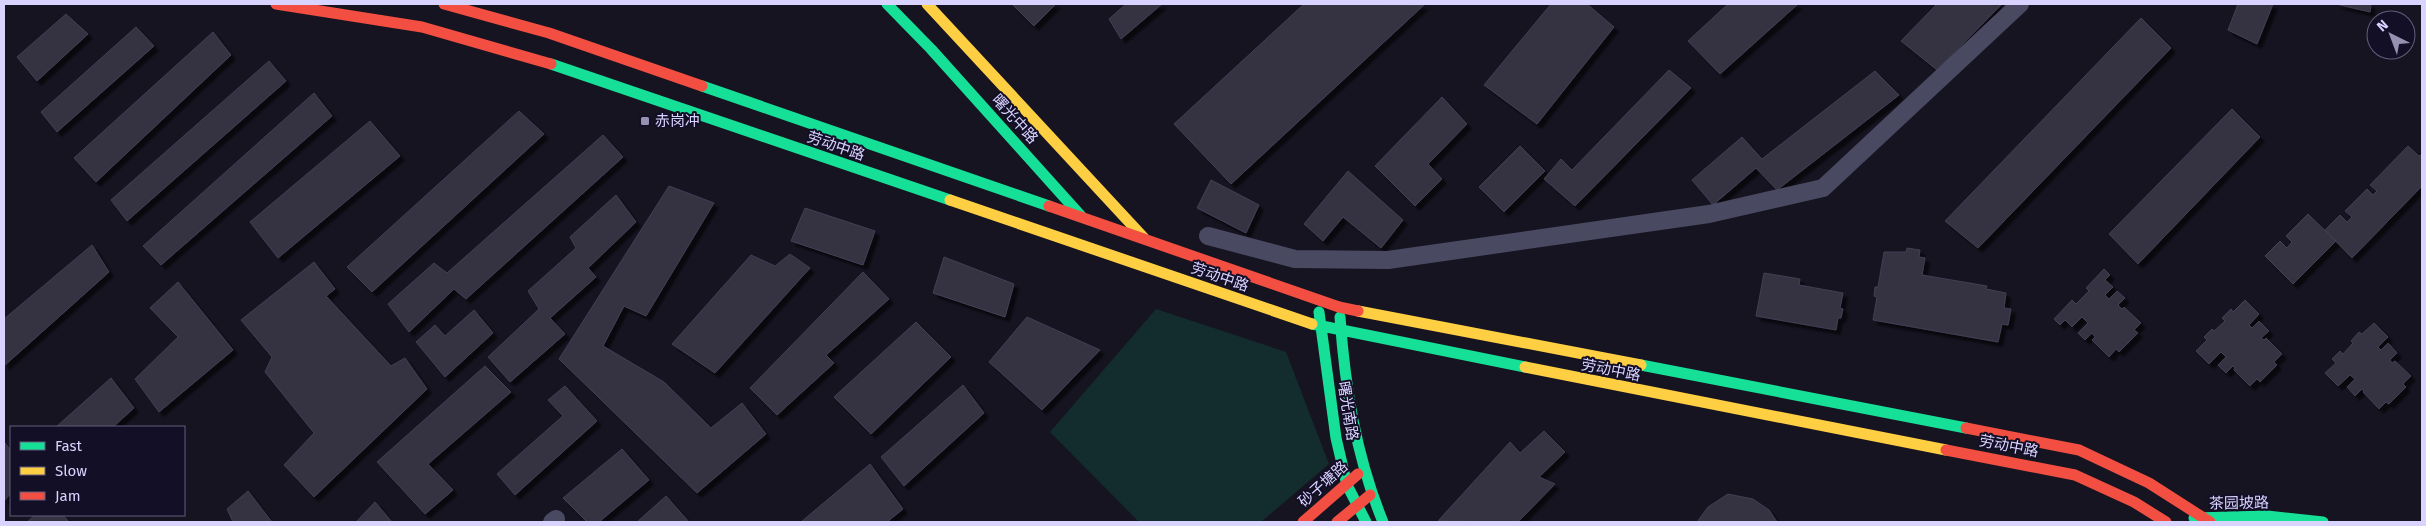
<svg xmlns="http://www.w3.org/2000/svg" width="2426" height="526" font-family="'Fira Sans','Noto Sans SC',sans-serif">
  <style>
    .green { fill: #132c2d }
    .building { fill: #343243; stroke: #433f54; filter: url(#shadow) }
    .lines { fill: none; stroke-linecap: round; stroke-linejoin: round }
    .street { stroke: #4a4962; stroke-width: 18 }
    .fast { stroke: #16e098; stroke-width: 11 }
    .slow { stroke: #ffcf43; stroke-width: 11 }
    .jam { stroke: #f24e42; stroke-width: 11 }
    .poi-dot { fill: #9591b1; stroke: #130f26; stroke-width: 2 }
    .labels { text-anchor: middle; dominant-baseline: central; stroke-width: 4; stroke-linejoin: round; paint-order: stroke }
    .street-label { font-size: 15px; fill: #d9d4ff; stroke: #130f26 }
    .poi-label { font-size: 15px; fill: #d9d4ff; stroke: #130f26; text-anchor: start }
  </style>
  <defs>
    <filter id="shadow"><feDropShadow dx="4.5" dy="4.5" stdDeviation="1" flood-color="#0009"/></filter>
  </defs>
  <rect width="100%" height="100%" fill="#161421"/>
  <path class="green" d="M1156,309L1286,352L1329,464L1261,522H1139L1050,432Z"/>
  <path class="building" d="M1012,4H1056L1034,26Z
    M1126,4H1162L1121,39L1109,19Z
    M1304,4L1424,5L1231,184L1174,124Z
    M1551,4H1587L1614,27L1537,124L1484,85Z
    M1728,4H1798L1720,74L1688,41Z
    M1937,4H2002L1937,70L1901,41Z
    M2238,4H2273L2257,44L2228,30Z
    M2336,4H2371L2370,12Z
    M66,14L88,34L37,81L17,57Z
    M2141,18L2171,48L1978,248L1945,221Z
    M136,27L154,46L57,132L41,112Z
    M213,32L231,55L96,182L74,158Z
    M269,61L286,81L127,221L111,200Z
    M1669,70L1691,88L1575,206L1544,179L1561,159L1572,170Z
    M1875,71L1899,95L1777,190L1756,168L1713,205L1692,180L1742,137L1762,159Z
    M314,93L332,116L161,265L143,246Z
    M1442,97L1467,124L1428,164L1442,179L1415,206L1375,166Z
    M2232,109L2260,137L2138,264L2109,234Z
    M519,111L544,134L372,292L347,267Z
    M370,121L400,156L278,258L250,222Z
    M603,135L623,157L466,299L454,289L409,332L388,304L434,263L447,273Z
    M1520,146L1545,171L1504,212L1479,187Z
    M2408,146L2419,156L2422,155V186L2352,258L2325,230L2340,215L2347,222L2352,217L2345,211L2367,189L2373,195L2377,191L2370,185Z
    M1348,171L1403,220L1381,248L1343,217L1323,241L1304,224Z
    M1211,180L1259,205L1246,233L1197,208Z
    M669,186L714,203L646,316L624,306L603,346L664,382L711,428L742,403L766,434L697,493L559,359Z
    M616,195L636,222L588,268L596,277L550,318L565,334L510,382L488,357L539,309L528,291L576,248L570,237Z
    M805,208L875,231L863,265L791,241Z
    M2308,214L2336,241L2293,284L2265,256L2280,241L2287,248L2292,242L2286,236Z
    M92,245L109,272L4,366V319Z
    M1907,248L1920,250L1919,257L1925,258L1922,275L1987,286L1986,289L2006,293L2004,308L2011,309L2008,325L2002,324L1998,342L1873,320L1877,297L1874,296L1875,287H1878L1884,252H1906Z
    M790,254L810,268L715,373L672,344L751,255L775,266Z
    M944,257L1014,284L1005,317L933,293Z
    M314,262L335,289L326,296L391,366L405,358L427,389L314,497L284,465L314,433L265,372L272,357L241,320Z
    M2104,269L2110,275L2105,280L2113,287L2105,295L2109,299L2117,291L2125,298L2118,305L2122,309L2124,307L2141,323L2134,330L2138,333L2119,352L2116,349L2109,357L2092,340L2095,337L2092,333L2085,340L2078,333L2088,323L2082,317L2072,327L2065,320L2060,325L2054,319L2072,300L2076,304L2089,291L2086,288Z
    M863,272L889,299L826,355L834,363L777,415L750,388Z
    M1764,273L1800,279L1799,285L1843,293L1840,308L1843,309L1841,318H1838L1836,330L1756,316Z
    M178,282L233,350L159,412L135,379L178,337L150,308Z
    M2245,300L2259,314L2249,325L2252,328L2259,321L2269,331L2261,338L2264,340L2266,338L2282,354L2274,362L2277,365L2260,382L2257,379L2250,386L2234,370L2235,368L2233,366L2226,373L2218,365L2226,357L2221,352L2209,364L2196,351L2207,340L2204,337L2212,329L2214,331L2225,321L2222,318L2231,309L2233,312Z
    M474,310L493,333L445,377L416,342L435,325L445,336Z
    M1027,317L1100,350L1042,410L989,362Z
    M916,322L951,357L871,434L834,397Z
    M2374,323L2388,337L2378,347L2381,350L2388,343L2397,353L2390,360L2392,363L2395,361L2411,376L2403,384L2406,387L2389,404L2386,402L2379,409L2363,392L2364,391L2362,389L2355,396L2347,387L2355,379L2350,375L2338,386L2325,373L2336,363L2332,359L2340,351L2343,354L2353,343L2351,341L2359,332L2362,334Z
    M485,366L511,392L428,464L453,490L425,514L377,462Z
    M111,378L134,408L113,427H56Z
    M963,385L984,413L904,486L881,457Z
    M565,386L597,421L515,495L497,474L563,416L548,400Z
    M1544,431L1565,452L1539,477L1555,484L1518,522L1438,521L1510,442L1520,453Z
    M5,443L11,451V493L4,501Z
    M622,449L649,480L599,522H587L563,498Z
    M870,464L903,509L887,522H801Z
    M248,491L272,522H233L227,509Z
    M1728,494L1753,499L1769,510L1777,522H1697L1708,507Z
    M666,496L689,522H637Z
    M375,502L392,522H356Z
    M35,515H63L69,522H27Z"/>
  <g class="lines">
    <path class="street" d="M1208,236L1295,259L1388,260L1709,214L1823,188L2020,4
      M552,522L556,519"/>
    <path class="fast" d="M887,4L931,49L1081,216
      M551,64L950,200
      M702,86L1049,206
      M1319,312L1336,438L1347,485L1366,522
      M1340,317C1345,388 1356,456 1383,522
      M1312,324L1525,367
      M1641,365L1966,428
      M2194,518L2267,516L2323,522"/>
    <path class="slow" d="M927,4L1144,238
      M950,200L1312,324
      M1358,311L1641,365
      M1525,367L1946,450"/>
    <path class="jam" d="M276,4L422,27L551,64
      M444,4L549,33L702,86
      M1049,206L1339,307L1358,311
      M1966,428L2079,450L2149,483L2210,522
      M1946,450L2075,475L2134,502L2166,522
      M1303,522L1358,474
      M1337,522L1370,495"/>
  </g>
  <rect class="poi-dot" x="640" y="116" width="10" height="10" rx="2.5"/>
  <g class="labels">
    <g class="street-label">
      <text transform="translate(1015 119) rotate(48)">曙光中路</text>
      <text transform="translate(836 146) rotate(19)">劳动中路</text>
      <text transform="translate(1220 277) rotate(19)">劳动中路</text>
      <text transform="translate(1611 370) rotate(11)">劳动中路</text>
      <text transform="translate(1348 411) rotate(81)">曙光南路</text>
      <text transform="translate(2009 446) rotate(11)">劳动中路</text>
      <text transform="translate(1323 484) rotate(-42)">砂子塘路</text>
      <text transform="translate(2239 503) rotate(-1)">茶园坡路</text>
    </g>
    <g class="poi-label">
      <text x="655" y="121">赤岗冲</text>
    </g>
  </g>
  <rect width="2426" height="526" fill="none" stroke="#d9d4ff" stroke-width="10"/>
  <rect x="10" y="426" width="175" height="90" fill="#130f26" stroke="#625e7d"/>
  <rect x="20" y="442" width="25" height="8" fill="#16e098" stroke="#625e7d"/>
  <text x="55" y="451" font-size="15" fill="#d9d4ff">Fast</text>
  <rect x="20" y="467" width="25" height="8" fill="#ffcf43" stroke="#625e7d"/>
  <text x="55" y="476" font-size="15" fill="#d9d4ff">Slow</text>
  <rect x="20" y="492" width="25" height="8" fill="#f24e42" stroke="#625e7d"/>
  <text x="55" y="501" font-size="15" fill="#d9d4ff">Jam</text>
  <g transform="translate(2391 35) rotate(318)"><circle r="24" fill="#130f26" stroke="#625e7d"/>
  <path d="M0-4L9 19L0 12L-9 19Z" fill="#9591b1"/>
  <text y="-8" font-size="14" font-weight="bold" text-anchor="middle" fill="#d9d4ff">N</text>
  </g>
</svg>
